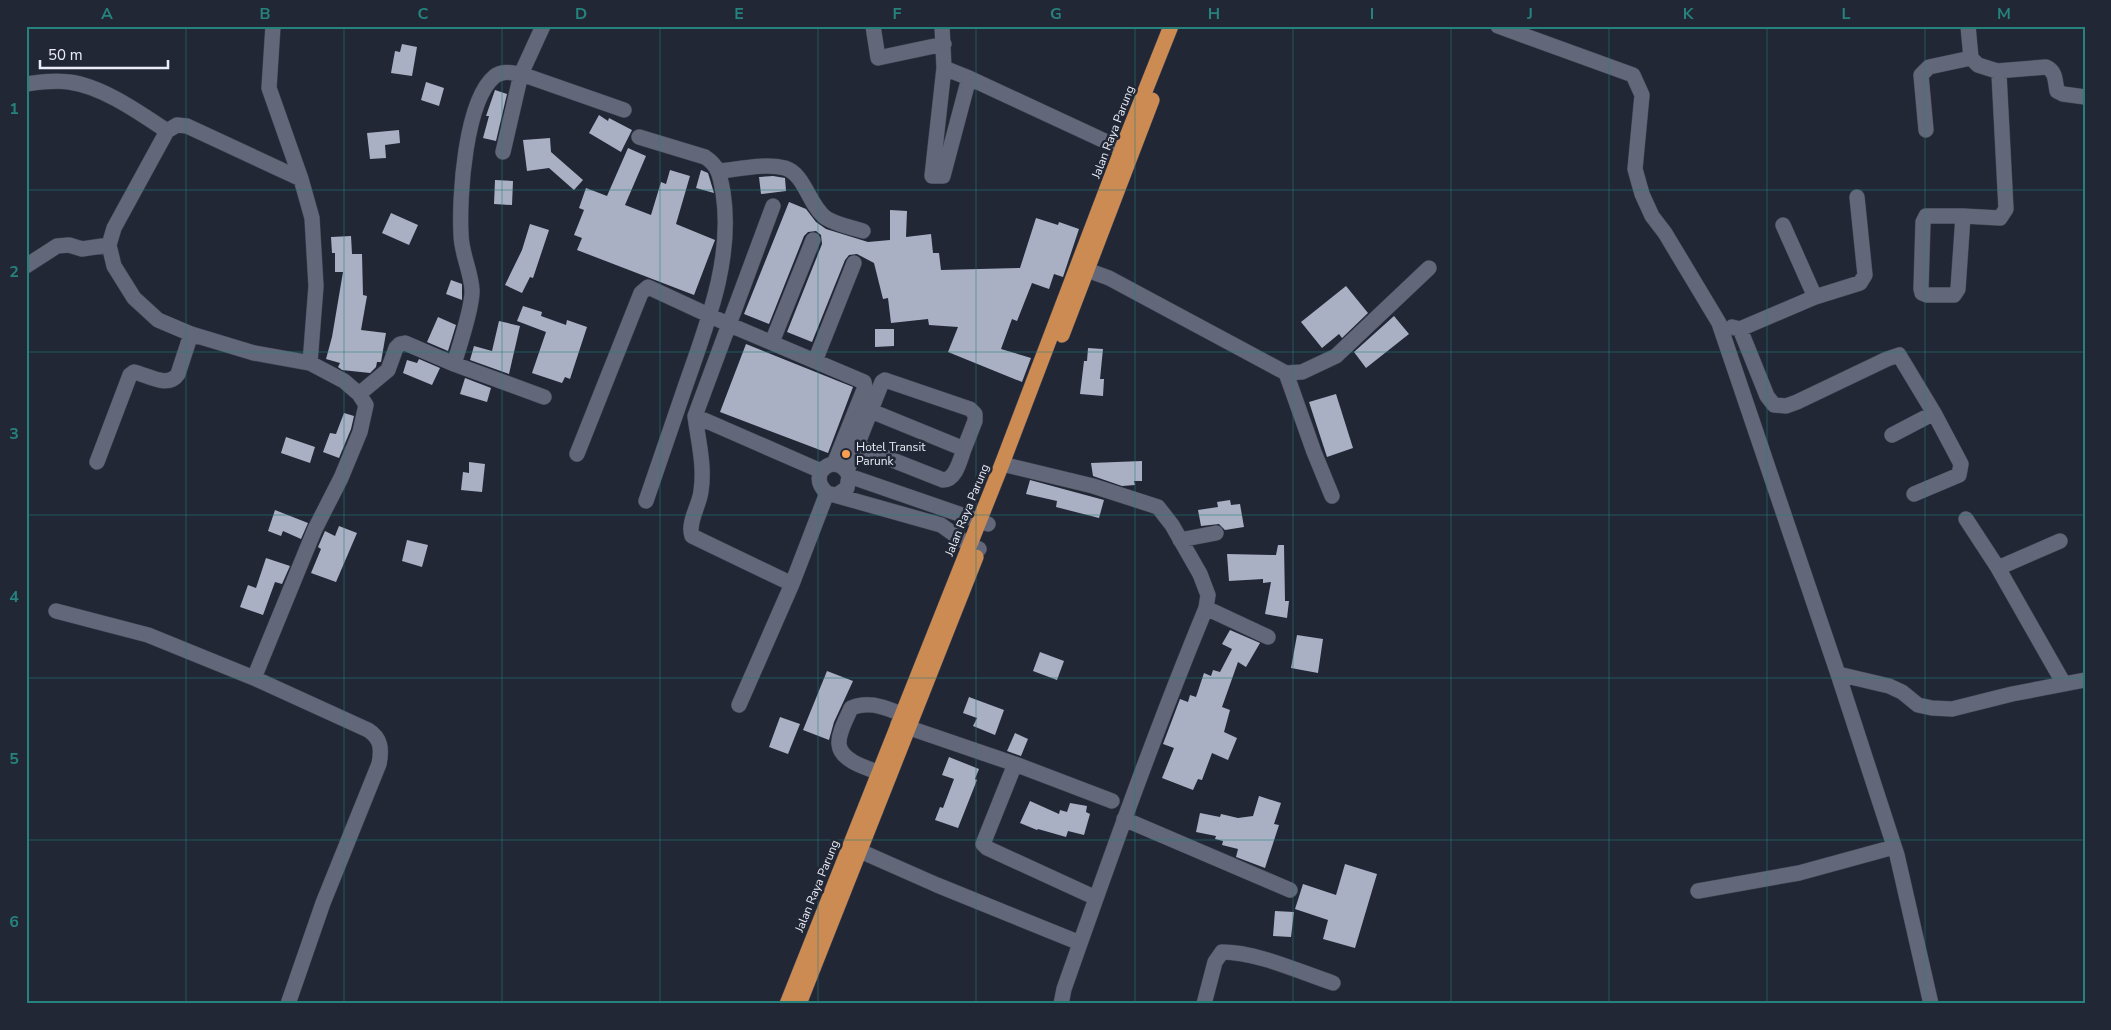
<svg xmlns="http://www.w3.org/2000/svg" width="2111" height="1030" font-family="'Nunito Sans',sans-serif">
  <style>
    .building { fill: #aab0c4 }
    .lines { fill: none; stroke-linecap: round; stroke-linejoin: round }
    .minor-casing { stroke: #414451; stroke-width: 16 }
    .highway-casing { stroke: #414451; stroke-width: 16 }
    .minor { stroke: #62687a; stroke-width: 15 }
    .highway { stroke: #cd8b54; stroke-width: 15 }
    .grid { fill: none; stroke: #25827c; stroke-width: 1; stroke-opacity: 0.55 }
    .poi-dot { fill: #fa9f4f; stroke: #222736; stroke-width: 2 }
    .labels { text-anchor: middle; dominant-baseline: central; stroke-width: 5; stroke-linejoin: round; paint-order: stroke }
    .street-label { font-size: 12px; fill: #eaedf7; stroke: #222736 }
    .poi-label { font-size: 12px; fill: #eaedf7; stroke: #222736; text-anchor: start }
    .neatline { fill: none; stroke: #25827c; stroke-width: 2 }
    .grid-label { font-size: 16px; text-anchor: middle; font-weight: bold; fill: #25827c }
  </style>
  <rect width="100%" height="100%" fill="#222736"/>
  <path class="building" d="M402,44L417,47L412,76L391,73L395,51L400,52Z
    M426,82L444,88L439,106L421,100Z
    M495,90L507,94L496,141L483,138L489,116H486Z
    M599,115L608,121L609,118L632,130L621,152L589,133Z
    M399,130L400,143L385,145L386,158L370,159L367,133Z
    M550,138L551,152L583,180L574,190L549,168L527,171L523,140Z
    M628,148L646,156L625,205L651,215L661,182L666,184L670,170L690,176L676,224L715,240L694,295L577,250L582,238L574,235L584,210L579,208L586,188L607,196Z
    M701,170L708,173L714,193L696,188Z
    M773,176L785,178L786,191L761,194L759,177Z
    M495,180L513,181L512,205L494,204Z
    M789,202L806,209L816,222L826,229L868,242L890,240V210L907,211L906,237L931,234L933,253H939L941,270L1020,268L1036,218L1058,225L1059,222L1079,229L1063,277L1054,274L1049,289L1032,283L1017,321L1012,319L1001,349L1031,358L1022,382L948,352L958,327L929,325L928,319L891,323L888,298L883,299L874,263L857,254L849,255L845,260L812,342L787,332L822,244L821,235L816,231L808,232L804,236L769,324L744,314Z
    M391,213L418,225L409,245L382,233Z
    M530,224L549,230L533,278L530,277L522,293L505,285L522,250Z
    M351,236L352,254H362L363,295L367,296L361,330L386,333L381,362H377L376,367L370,373L342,370L338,367L340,363L326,359L332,337L343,272H335V253H332L331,237Z
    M451,280L462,284V300L446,294Z
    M1346,286L1368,313L1342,338L1339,334L1322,348L1301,322Z
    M523,306L542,312L541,316L566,325L567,320L587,327L570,379L565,377L562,383L532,373L546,332L517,321Z
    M1394,316L1409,334L1366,368L1354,352Z
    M438,317L456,325L448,351L427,342Z
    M499,321L520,326L509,374L470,360L474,346L492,351Z
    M875,329H894V346L875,347Z
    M746,344L853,387L828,453L720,412Z
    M1088,348L1103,349L1100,379H1104L1103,396L1080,394L1084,361H1087Z
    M419,359L440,368L432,385L403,373L407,360L417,363Z
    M465,378L491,388L487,402L460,394Z
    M1336,394L1353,448L1327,457L1309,402Z
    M344,413L354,416L351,429L339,458L323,452L330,433L336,434Z
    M286,437L315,447L310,463L281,453Z
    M1142,461V481H1134L1135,485L1122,486L1093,476L1091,463Z
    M469,462L485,464L482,492L461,490L463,472L469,473Z
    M1030,480L1104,500L1099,518L1056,507L1057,501L1026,494Z
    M1230,500L1231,505L1240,504L1244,527L1225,530L1219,524L1201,526L1198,510L1218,507L1217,502Z
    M275,510L308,523L301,539L283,531L281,536L268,531Z
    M339,526L357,533L336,582L311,573L321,549L318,547L325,531L335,536Z
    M407,540L428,545L422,567L402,561Z
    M1278,545H1284L1285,601H1289L1287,618L1265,614L1271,582L1263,583V579L1229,581L1227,554L1276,555Z
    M266,558L290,566L282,584L275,582L263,615L240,607L248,585L256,588Z
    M1230,630L1260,643L1246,667L1238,662L1222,707L1230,710L1224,732L1237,738L1228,760L1212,753L1202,780L1198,779L1193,790L1162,778L1174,748L1163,744L1180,699L1188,702L1190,695L1196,697L1204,673L1211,676L1213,670L1220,672L1232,649L1222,644Z
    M1297,635L1323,639L1318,673L1291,668Z
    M1040,652L1064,661L1057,680L1033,671Z
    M827,671L853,681L834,722L829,740L803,730Z
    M969,697L1004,710L995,735L973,726L977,718L963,713Z
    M780,717L800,724L788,754L769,747Z
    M1015,733L1028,739L1021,756L1007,751Z
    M949,757L979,769L975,779L977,780L958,828L935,820L940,807L943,808L954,779L942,775Z
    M1259,796L1281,803L1274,824L1279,825L1265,868L1236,857L1238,849L1222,845L1223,841L1215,839L1216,836L1196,832L1200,813L1220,817L1221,814L1238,818L1253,816Z
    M1030,801L1059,814L1060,810L1067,812L1070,803L1087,806L1086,812L1090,814L1084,835L1068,831L1066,837L1038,829L1037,830L1020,823Z
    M1345,864L1377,874L1355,948L1323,939L1328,920L1295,909L1303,884L1336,895Z
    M1275,911L1294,912L1291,937L1273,936Z"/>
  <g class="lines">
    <defs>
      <path id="minor" d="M273,26L269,88L301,179L312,218L316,286L310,363
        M873,26L878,58L944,44
        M942,26L944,68L932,176H943L969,78
        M1498,26L1633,75L1642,95L1635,169L1642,194L1652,216L1665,233L1719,323L1838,674L1897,855L1931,1004
        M944,68L969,78L1122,149
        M1997,71L2046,67C2056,71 2055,81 2057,91L2063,94L2085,97
        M26,84C41,82 55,80 69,82C102,86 140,113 167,131
        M1926,130L1921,75L1929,67L1971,58
        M639,137L705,157C719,166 720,176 723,192C734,262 704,331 682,396C670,431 658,466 646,501
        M503,152L521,74L624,110
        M720,171C740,169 765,163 785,168C805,174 809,206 826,218C837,225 851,227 863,231
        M301,179L187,126L177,125L167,131L114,228L109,245L114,266L134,298L158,320L191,334L254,353L310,363L344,381L359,394L388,370L396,348L400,344L405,343L454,364L544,397
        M1926,216H1963L1958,289L1954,295H1927L1922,293L1921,289L1923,222Z
        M1963,216L2000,218L2006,209L1999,74L1997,71L1978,65L1971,58L1968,26
        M1783,225L1815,297
        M26,266L57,246L69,245L82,249L109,245
        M1087,270L1109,278L1286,373L1302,372L1336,356L1429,268
        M1732,327L1740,329L1815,297L1860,283L1865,275L1857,197
        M1740,329L1767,396L1774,405L1786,406L1797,402L1887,359L1899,355L1934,413L1961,464L1959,475L1914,494
        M772,342L813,240
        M815,361L854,263
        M454,364C459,347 473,306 472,290C471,271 461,253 461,234C459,197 465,100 495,76C503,70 512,73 521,74L543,26
        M1286,373L1314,452L1332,496
        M695,416L773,206
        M1892,435L1934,413
        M857,446L943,480C956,480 960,460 964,449L871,411
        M577,454L641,293L648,287L730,325L864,382L865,387L834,464
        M97,462L130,375L134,372C148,375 168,389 178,374L191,334
        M1002,464L1093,486L1158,507L1172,525L1200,574L1208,595L1206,608C1154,734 1109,861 1064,989L1061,1004
        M847,471L882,382L885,380L970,409L975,414V421L964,449
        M849,476L988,524
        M837,495L847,488L849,476C838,450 804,473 827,493L941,525L969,545L979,549
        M1966,519L1998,568L2064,684
        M1180,540L1216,533
        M1998,568L2060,541
        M792,584L692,536C687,523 700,504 701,491C705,466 698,440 695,416L821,471
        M1206,608L1268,637
        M56,611L148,635L254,678
        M1838,674L1889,686L1902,692L1918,705L1932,708L1952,709L2012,694L2085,680
        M739,705L792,584L827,493
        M898,724L1015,764L1112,801
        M1015,764L983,844L987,848L1096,898
        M889,776C875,770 840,763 839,744C838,733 847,718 851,708C869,700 885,708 902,714
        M1124,819L1290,890
        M860,851L937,885L1080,943
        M1698,891L1799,873L1894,847
        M288,1004L323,903L379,764C382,749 381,738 368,730L254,678L315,529L341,478L360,432L366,405L359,394
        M1204,1004L1215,962L1222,952C1257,952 1300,972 1333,983"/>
      <path id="highway" d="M1062,335L1152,100
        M787,1004L1002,464L1122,149L1171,26
        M799,1004L976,557"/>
    </defs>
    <use href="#minor" class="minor-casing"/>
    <use href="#highway" class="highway-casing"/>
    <use href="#minor" class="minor"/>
    <use href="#highway" class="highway"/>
  </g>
  <path class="grid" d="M186,26V1004M344,26V1004M502,26V1004M660,26V1004M818,26V1004M976,26V1004M1135,26V1004M1293,26V1004M1451,26V1004M1609,26V1004M1767,26V1004M1925,26V1004M26,190H2085M26,352H2085M26,515H2085M26,678H2085M26,840H2085"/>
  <circle class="poi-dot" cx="846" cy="454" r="5"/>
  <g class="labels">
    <g class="street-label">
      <text transform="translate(1113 132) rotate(-69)">Jalan Raya Parung</text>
      <text transform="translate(967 510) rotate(-68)">Jalan Raya Parung</text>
      <text transform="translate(817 886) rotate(-68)">Jalan Raya Parung</text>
    </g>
    <g class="poi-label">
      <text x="856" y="447">Hotel Transit<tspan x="856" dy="14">Parunk</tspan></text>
    </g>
  </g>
  <rect width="2111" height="1030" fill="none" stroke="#222736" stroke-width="55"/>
  <path d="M40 60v8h128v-8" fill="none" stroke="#eaedf7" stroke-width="2.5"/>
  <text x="48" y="60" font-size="15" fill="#eaedf7" stroke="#222736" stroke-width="4" paint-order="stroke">50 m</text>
  <rect x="28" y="28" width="2056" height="974" class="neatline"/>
  <g class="grid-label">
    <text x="107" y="19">A</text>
    <text x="265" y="19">B</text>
    <text x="423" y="19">C</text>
    <text x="581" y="19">D</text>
    <text x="739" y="19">E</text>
    <text x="897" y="19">F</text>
    <text x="1056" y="19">G</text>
    <text x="1214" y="19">H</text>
    <text x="1372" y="19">I</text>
    <text x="1530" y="19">J</text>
    <text x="1688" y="19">K</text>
    <text x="1846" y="19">L</text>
    <text x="2004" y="19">M</text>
    <text x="14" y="114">1</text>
    <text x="14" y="277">2</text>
    <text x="14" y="439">3</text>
    <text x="14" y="602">4</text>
    <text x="14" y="764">5</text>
    <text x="14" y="927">6</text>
  </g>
</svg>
